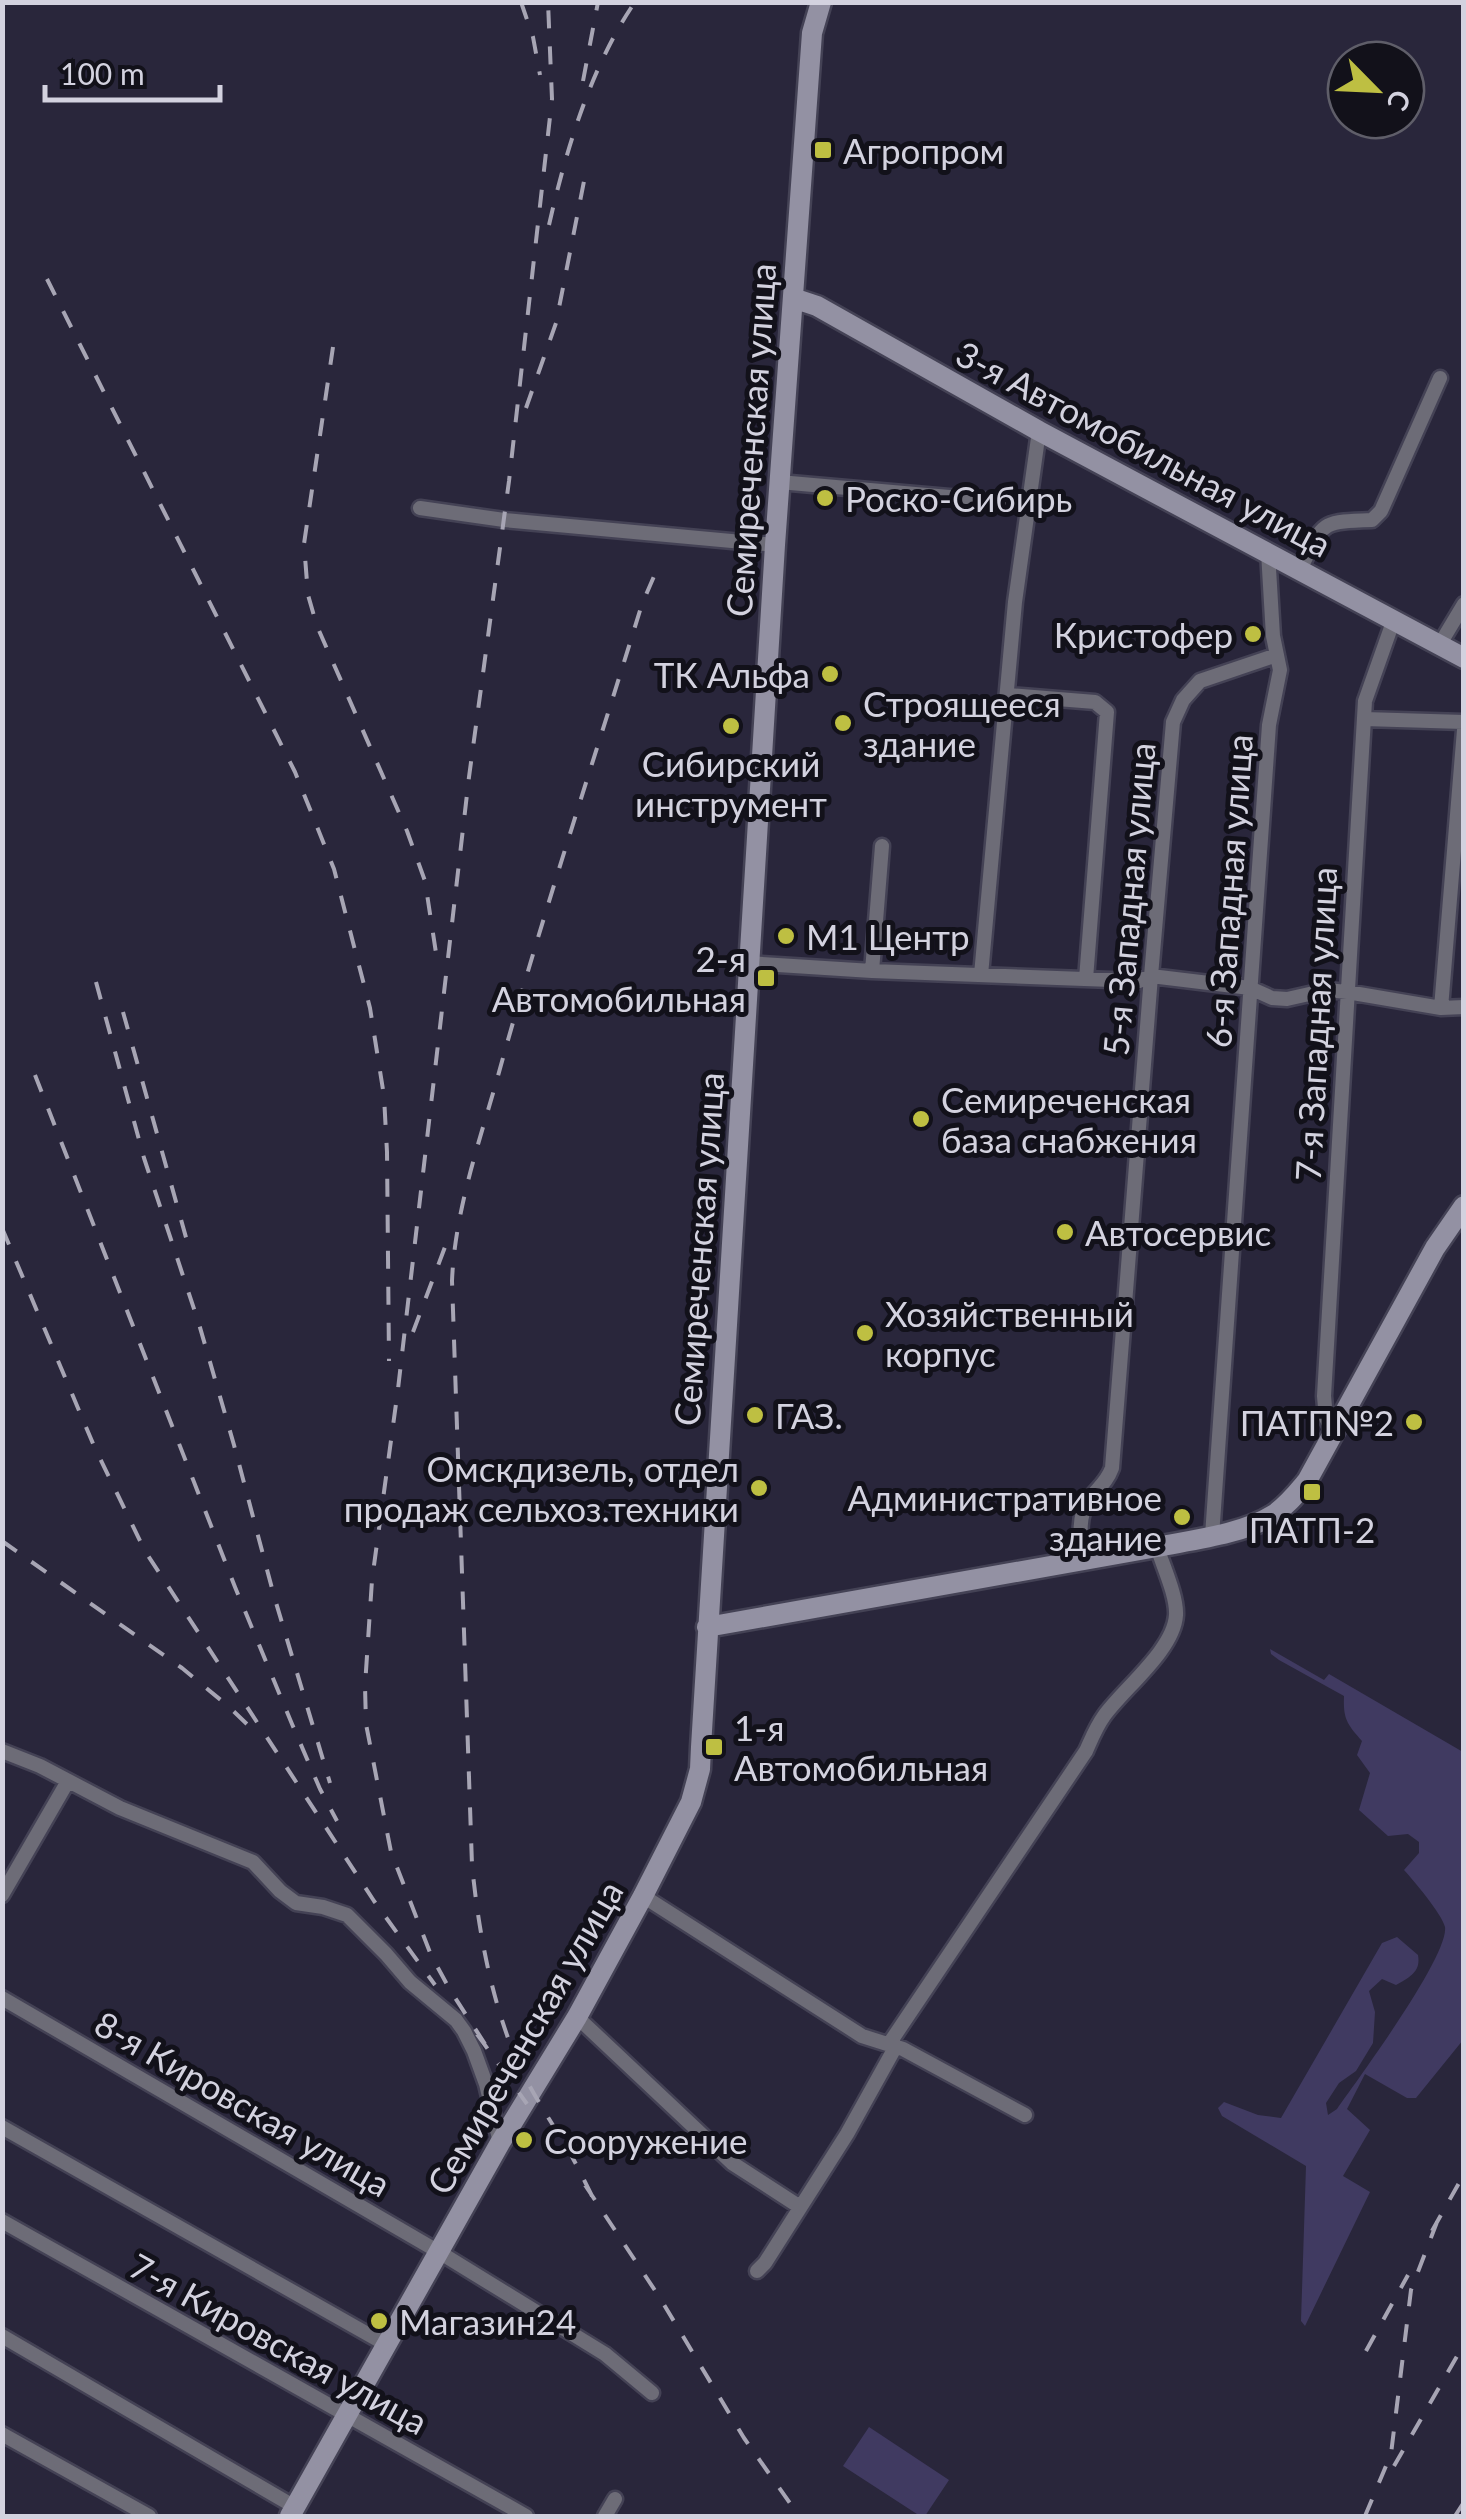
<svg xmlns="http://www.w3.org/2000/svg" width="1466" height="2519" font-family="Lato,sans-serif">
  <style>
    .green { fill: #403a61 }
    .lines { fill: none; stroke-linecap: round; stroke-linejoin: round }
    .street-casing { stroke: #444255; stroke-width: 19 }
    .secondary-casing { stroke: #444255; stroke-width: 25 }
    .street { stroke: #6d6c77; stroke-width: 14 }
    .secondary { stroke: #9391a3; stroke-width: 20 }
    .rail { stroke: #a7a5b4; stroke-width: 4; stroke-dasharray: 18 18; stroke-linecap: butt }
    .poi-dot { fill: #bebf42; stroke: #12111a; stroke-width: 4 }
    .labels { text-anchor: middle; dominant-baseline: central; stroke-width: 10; stroke-linejoin: round; paint-order: stroke }
    .poi-label { font-size: 35px; fill: #d3d2df; stroke: #12111a; text-anchor: start }
    .street-label { font-size: 35px; fill: #d3d2df; stroke: #12111a }
  </style>
  <rect width="100%" height="100%" fill="#29263b"/>
  <path class="green" d="M1270,1649L1324,1680L1329,1674L1463,1752V2040L1416,2098H1407L1365,2074L1347,2109L1370,2130L1343,2176L1370,2192L1305,2326L1301,2321L1306,2166L1222,2116L1218,2108L1224,2102L1258,2115L1281,2118L1382,1943L1397,1937L1418,1955C1421,1972 1410,1977 1396,1985L1382,1979L1369,1991L1375,2012L1373,2043L1356,2071L1339,2083L1326,2103L1328,2115L1337,2109C1358,2079 1449,1956 1445,1927C1442,1914 1414,1881 1404,1870L1419,1853V1842L1408,1834L1388,1836L1359,1810L1370,1773L1357,1755L1362,1741C1347,1724 1343,1719 1344,1696L1279,1660L1271,1654Z
    M869,2427L949,2480L925,2516H920L843,2466Z"/>
  <g class="lines">
    <defs>
      <path id="street" d="M779,482L1029,504
        M420,508L504,520L775,545
        M1300,569C1325,522 1317,522 1372,520L1381,511L1440,378
        M1440,644L1464,604
        M1008,695L1095,702L1107,712L1086,979
        M1364,719L1464,722
        M748,963L872,971L1139,981L1151,976L1250,988L1272,998L1287,999L1327,990L1347,992L1441,1008L1464,1007
        M872,971L882,846
        M981,975L1015,602L1039,431
        M1441,1008L1464,730
        M1334,1434L1326,1418L1324,1396L1365,701L1394,619
        M1212,1536L1269,725L1280,670L1273,636L1268,552
        M1083,1559C1081,1541 1077,1518 1088,1501C1097,1488 1106,1484 1112,1468L1151,976L1173,722L1183,700L1200,681L1277,655
        M2,1751L40,1766L120,1808L253,1862L280,1891L296,1903L323,1907L347,1915L386,1954L410,1982L456,2020L464,2031L474,2051L486,2084L500,2143
        M2,1895L68,1781
        M643,1896L862,2036L903,2049L1025,2115
        M2,1998L439,2252L605,2354L652,2393
        M577,2017L732,2163L800,2207
        M889,2044L1086,1751C1091,1740 1096,1727 1104,1716C1123,1689 1174,1650 1176,1615C1177,1596 1163,1566 1157,1547
        M2,2127L387,2345
        M2,2221L526,2516
        M757,2271L765,2263L847,2134L896,2046
        M2,2336L295,2507
        M2,2434L149,2516
        M605,2516L615,2499"/>
      <path id="secondary" d="M793,298L817,306L1039,431L1464,658
        M707,1627L1157,1547C1192,1540 1243,1534 1273,1515C1287,1506 1297,1493 1307,1481L1435,1248L1464,1206
        M290,2516L500,2143L577,2017L643,1896L691,1802L700,1769L701,1747L775,545L812,33L821,2"/>
    </defs>
    <use href="#street" class="street-casing"/>
    <use href="#secondary" class="secondary-casing"/>
    <use href="#street" class="street"/>
    <use href="#secondary" class="secondary"/>
    <path class="rail" d="M521,2L533,37L540,75
      M583,81L598,2
      M549,225C566,150 591,66 635,2
      M47,279L295,772L334,869L370,1008L384,1096L387,1152L389,1361
      M333,347L304,544L308,595L317,626L407,831L425,881L438,966
      M526,408L556,323L586,171
      M96,982L144,1158L199,1324L234,1445L274,1596L330,1783
      M123,1012L187,1241
      M35,1075L235,1587L292,1724L320,1789L337,1821
      M2,1228L94,1446L145,1551L374,1901L435,1985
      M413,1332L448,1239
      M2,1541L182,1668L228,1706L250,1727
      M477,2034L527,2104
      M485,2044L450,1990L431,1955L391,1852L366,1724L365,1686L372,1580L398,1389L469,777L509,481L552,99L548,2
      M585,2185L660,2298L744,2438L799,2516
      M592,2196C584,2180 576,2163 567,2148C547,2115 525,2083 511,2046C489,1988 478,1926 472,1865L452,1281C455,1207 482,1135 501,1065C544,910 595,757 642,604L655,574
      M1432,2231L1464,2174
      M1366,2351L1408,2275
      M1394,2466L1464,2344
      M1365,2516L1391,2454L1411,2290L1437,2222
      M1455,2516L1464,2502"/>
  </g>
  <g class="poi-dot">
    <rect x="813" y="140" width="20" height="20" rx="5"/>
    <circle cx="825" cy="498" r="10"/>
    <circle cx="1253" cy="634" r="10"/>
    <circle cx="830" cy="674" r="10"/>
    <circle cx="843" cy="723" r="10"/>
    <circle cx="731" cy="726" r="10"/>
    <circle cx="786" cy="936" r="10"/>
    <rect x="756" y="968" width="20" height="20" rx="5"/>
    <circle cx="921" cy="1119" r="10"/>
    <circle cx="1065" cy="1232" r="10"/>
    <circle cx="865" cy="1333" r="10"/>
    <circle cx="755" cy="1415" r="10"/>
    <circle cx="1414" cy="1422" r="10"/>
    <circle cx="759" cy="1488" r="10"/>
    <rect x="1302" y="1482" width="20" height="20" rx="5"/>
    <circle cx="1182" cy="1517" r="10"/>
    <rect x="704" y="1737" width="20" height="20" rx="5"/>
    <circle cx="524" cy="2140" r="10"/>
    <circle cx="379" cy="2321" r="10"/>
  </g>
  <g class="labels">
    <g class="poi-label">
      <text x="843" y="150">Агропром</text>
      <text x="845" y="498">Роско-Сибирь</text>
      <text x="1233" y="634" text-anchor="end">Кристофер</text>
      <text x="810" y="674" text-anchor="end">ТК Альфа</text>
      <text x="863" y="703">Строящееся<tspan x="863" dy="40">здание</tspan></text>
      <text x="731" y="763" text-anchor="middle">Сибирский<tspan x="731" dy="40">инструмент</tspan></text>
      <text x="806" y="936">М1 Центр</text>
      <text x="746" y="958" text-anchor="end">2-я<tspan x="746" dy="40">Автомобильная</tspan></text>
      <text x="941" y="1099">Семиреченская<tspan x="941" dy="40">база снабжения</tspan></text>
      <text x="1085" y="1232">Автосервис</text>
      <text x="885" y="1313">Хозяйственный<tspan x="885" dy="40">корпус</tspan></text>
      <text x="775" y="1415">ГАЗ.</text>
      <text x="1394" y="1422" text-anchor="end">ПАТП№2</text>
      <text x="739" y="1468" text-anchor="end">Омскдизель, отдел<tspan x="739" dy="40">продаж сельхоз.техники</tspan></text>
      <text x="1162" y="1497" text-anchor="end">Административное<tspan x="1162" dy="40">здание</tspan></text>
      <text x="1312" y="1529" text-anchor="middle">ПАТП-2</text>
      <text x="734" y="1727">1-я<tspan x="734" dy="40">Автомобильная</tspan></text>
      <text x="544" y="2140">Сооружение</text>
      <text x="399" y="2321">Магазин24</text>
    </g>
    <g class="street-label">
      <text transform="translate(750 440) rotate(-86)">Семиреченская улица</text>
      <text transform="translate(1144 448) rotate(28)">3-я Автомобильная улица</text>
      <text transform="translate(1228 891) rotate(-86)">6-я Западная улица</text>
      <text transform="translate(1128 899) rotate(-85)">5-я Западная улица</text>
      <text transform="translate(1315 1024) rotate(-87)">7-я Западная улица</text>
      <text transform="translate(698 1249) rotate(-86)">Семиреченская улица</text>
      <text transform="translate(524 2037) rotate(-60)">Семиреченская улица</text>
      <text transform="translate(243 2103) rotate(30)">8-я Кировская улица</text>
      <text transform="translate(279 2343) rotate(29)">7-я Кировская улица</text>
    </g>
  </g>
  <rect width="1466" height="2519" fill="none" stroke="#d3d2df" stroke-width="10"/>
  <g transform="translate(1376 90) rotate(114)"><circle r="48" fill="#12111a" stroke="#5f5e69" stroke-width="2.5"/>
  <path d="M0-8L18 38L0 25L-18 38Z" fill="#bebf42"/>
  <text y="-15" font-size="28" font-weight="bold" text-anchor="middle" fill="#d3d2df">С</text>
  </g>
  <path d="M45 85v15h175v-15" fill="none" stroke="#d3d2df" stroke-width="5"/>
  <text x="60" y="85" font-size="30" fill="#d3d2df" stroke="#12111a" stroke-width="8" paint-order="stroke">100 m</text>
</svg>
